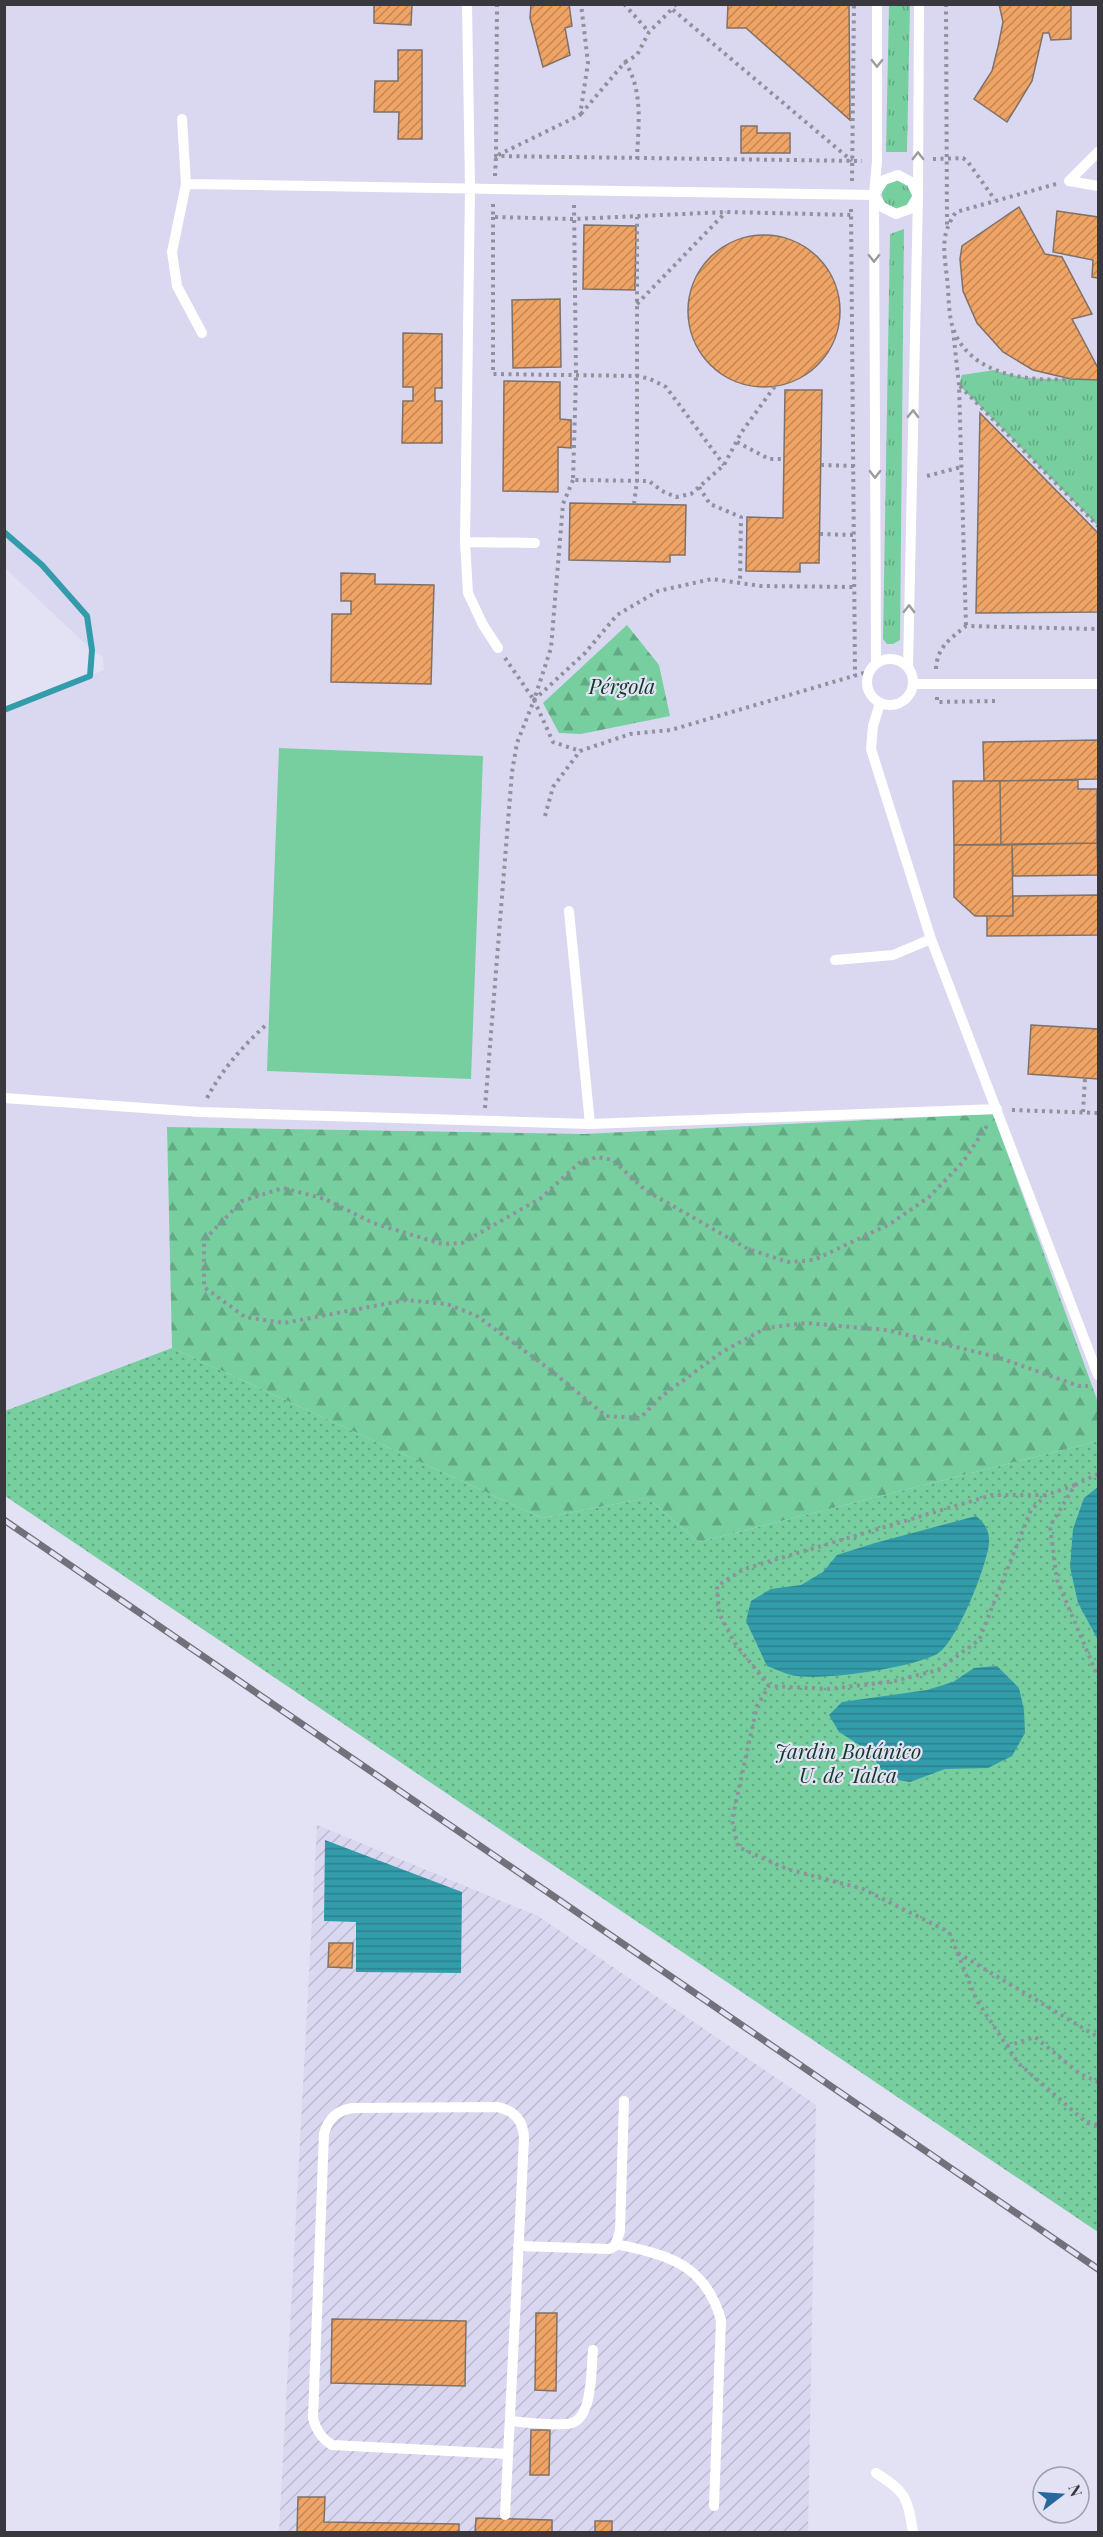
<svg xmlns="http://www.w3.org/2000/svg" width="1103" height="2537" font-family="'Playfair Display',serif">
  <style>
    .built { fill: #dad7f1 }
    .industrial { fill: url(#industrial-furrows) }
    .grass { fill: url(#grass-tufts) }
    .forest { fill: url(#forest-firs) }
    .park { fill: url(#park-dots) }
    .pitch { fill: #77cfa0 }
    .water { fill: url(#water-rules) }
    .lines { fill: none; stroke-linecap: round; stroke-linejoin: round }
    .stream { stroke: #339cab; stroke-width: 6 }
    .building { fill: url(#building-hatch); stroke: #807166; stroke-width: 1.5 }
    .path { stroke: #91909d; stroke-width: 4; stroke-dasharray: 3 4.5; stroke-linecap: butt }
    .lane { stroke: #fff; stroke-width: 10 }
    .rail-casing { stroke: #72717b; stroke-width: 7 }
    .rail { stroke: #e3e2f4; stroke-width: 4.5; stroke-dasharray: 14; stroke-linecap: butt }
    .oneway { stroke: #9c9c9f }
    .labels { text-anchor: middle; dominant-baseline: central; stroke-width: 4.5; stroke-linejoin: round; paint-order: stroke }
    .park-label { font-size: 21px; font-style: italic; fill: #103a26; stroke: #e3e2f4 }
  </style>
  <defs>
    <pattern id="industrial-furrows" width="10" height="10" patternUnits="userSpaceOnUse" patternTransform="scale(1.5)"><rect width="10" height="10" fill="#dad7f1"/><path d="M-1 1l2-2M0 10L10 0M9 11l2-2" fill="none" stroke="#bcb9d0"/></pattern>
    <pattern id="grass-tufts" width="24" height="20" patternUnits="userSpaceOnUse" patternTransform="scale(1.5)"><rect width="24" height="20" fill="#77cfa0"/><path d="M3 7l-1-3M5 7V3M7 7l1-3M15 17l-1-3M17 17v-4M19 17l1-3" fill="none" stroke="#63a984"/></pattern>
    <pattern id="forest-firs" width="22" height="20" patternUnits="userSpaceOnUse" patternTransform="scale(1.5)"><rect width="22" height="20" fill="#77cfa0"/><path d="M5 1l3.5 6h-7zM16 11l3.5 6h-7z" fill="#63a984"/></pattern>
    <pattern id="park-dots" width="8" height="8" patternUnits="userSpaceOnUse" patternTransform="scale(1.5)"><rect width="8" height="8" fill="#77cfa0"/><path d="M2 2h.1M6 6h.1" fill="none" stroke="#63a984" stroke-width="1.8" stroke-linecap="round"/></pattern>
    <pattern id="water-rules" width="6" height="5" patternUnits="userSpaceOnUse" patternTransform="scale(1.5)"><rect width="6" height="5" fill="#339cab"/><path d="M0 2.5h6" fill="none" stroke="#2c808d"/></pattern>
    <pattern id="building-hatch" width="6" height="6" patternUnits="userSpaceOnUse" patternTransform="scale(1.5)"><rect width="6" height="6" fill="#efa466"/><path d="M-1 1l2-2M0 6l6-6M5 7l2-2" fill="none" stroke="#c38755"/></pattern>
  </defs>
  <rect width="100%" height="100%" fill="#e3e2f4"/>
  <path class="built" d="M4,5H1098V2232L5,1496V709L104,670L103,657L92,650L5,568Z"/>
  <path class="industrial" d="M317,1825L538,1916L816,2105L808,2532H279Z"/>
  <path class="grass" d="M889,5H910L907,152H886Z
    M882 194a15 15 0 1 1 30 0a15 15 0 1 1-30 0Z
    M904,229L900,640L893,644H887L883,639L890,234Z
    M994,370C1029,382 1062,380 1098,376V526L959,385L962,375Z"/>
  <path class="forest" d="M627,625L659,665L670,716L581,734L559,733L543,703Z
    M993,1114L1098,1402V1441L699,1542L647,1498L542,1518L172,1348L167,1127L584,1134Z"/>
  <path class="park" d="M172,1348L542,1518L647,1498L699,1542L1098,1441V2232L5,1496V1411Z"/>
  <path class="pitch" d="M279,748L483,756L471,1079L267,1071Z"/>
  <path class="water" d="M1098,1487V1640L1078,1603L1070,1567L1073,1529L1084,1498Z
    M976,1516C984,1523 990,1530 989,1543C987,1565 957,1643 937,1654C911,1668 827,1680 797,1676C787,1675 776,1669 767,1666L746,1621L751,1601L771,1589L801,1585L823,1572L837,1555L875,1543Z
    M997,1666L1019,1688L1024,1710L1025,1733L1012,1756L988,1768L945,1769L910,1782L887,1778L869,1751L839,1732L829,1715L842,1702L927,1690L953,1682L974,1668Z
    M325,1840L462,1892L461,1973L356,1972V1922L324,1921Z"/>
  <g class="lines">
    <path class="stream" d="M4,532L42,565L87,616L92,650L90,676L4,710"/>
  </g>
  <path class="building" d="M374,4H412L411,25L374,23Z
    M531,4H569L572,26L565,28L570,55L543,67L530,18Z
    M728,4H849L850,120L746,28H727Z
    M999,4H1071V39L1051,40L1049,33H1043L1032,81L1007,122L974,99L992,71L998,47L1003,22Z
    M398,50H422V139H398L399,112H374L375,81H398Z
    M741,126H757V133H790V153H741Z
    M1019,207L1045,254L1062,257L1092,314L1072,319L1098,368V380L1071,379L1033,370L1003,352L977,323L963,291L960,259L962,246Z
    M1057,211L1098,217V278L1092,277L1093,260L1053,252Z
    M584,225L636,226L635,290L583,289Z
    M688 311a76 76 0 1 1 152 0a76 76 0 1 1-152 0Z
    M560,299L561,367L513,368L512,300Z
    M403,333L442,334V388H435V401H442V443H402L403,401H413V387H403Z
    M504,381L560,382V419L571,420V448L558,447V492L503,491Z
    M785,390H822L819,563H800V572L746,571L747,517L783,518Z
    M980,413L1098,533V612L976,613Z
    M570,503L686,505L685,555H670V562L569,560Z
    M341,573L375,574V584L434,585L431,684L331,682L332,614H351V601H341Z
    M1098,740V779L984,781L983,742Z
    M1078,780V789H1097V843L1001,845L1000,781Z
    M953,781H1000L1001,845H954Z
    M1097,843L1098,875L1013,876L1012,844Z
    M1012,844L1013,916H975L954,897V845Z
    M1098,895V935L987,936V916H1013V896Z
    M1031,1025L1098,1029V1079L1028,1074Z
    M329,1943H353L352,1968L328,1967Z
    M536,2313H557L556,2391L535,2390Z
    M332,2319L466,2321L465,2386L331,2383Z
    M531,2430H550L549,2475H530Z
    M298,2497H325L324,2522L459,2524V2532H297Z
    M476,2518L552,2520V2532H475Z
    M595,2521H612V2532H595Z"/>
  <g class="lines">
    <path class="path" d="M497,4L496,156L862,161
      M624,4L649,32
      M676,4L672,9L852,161
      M946,4L947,226
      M625,62L637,55L649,32L672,9
      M581,114L625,62C644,91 638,127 637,159
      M933,159L963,158L968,162L995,200
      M495,176L496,156L580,115L588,63L581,4
      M852,181L854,4
      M1056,184L956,212C940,235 944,251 947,278C949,294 948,314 953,328C969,375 1028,382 1071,379
      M493,204V217L573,219L727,212L853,215
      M574,205L576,375L573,480L649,481L662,491L676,497L691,494L724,465L741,433L775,386
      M851,209L855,676
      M493,217V374L638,376L650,379L666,387L724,465
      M637,304L726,212
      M953,330L959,385L966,626
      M960,386L1098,526
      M737,442L769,459H784
      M821,465L854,466
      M927,476L961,467
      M573,480L563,504L551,648L534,700L553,742L580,751
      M699,487L710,504L741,517L740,582
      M634,504L637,481V217
      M820,534L855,535
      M505,658L534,700
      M936,669C937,647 950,639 966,626L1098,629
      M937,697V702L997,701
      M545,816L553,787L580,751L630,734L671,730L867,672
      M207,1098C223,1068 243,1046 268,1023
      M485,1108L512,772L517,743L534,700L585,653L617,615L658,591L712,579L761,586L855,587
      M1012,1110L1098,1113
      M1083,1112L1085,1078
      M987,1126L963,1162L929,1197L890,1224L814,1260L788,1262L748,1249L645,1190L613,1160L597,1157L579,1163L541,1198L462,1243L442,1244L373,1223L325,1199L283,1188L242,1201L204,1240V1287L245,1317L284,1323L406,1300L447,1304L477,1316L548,1368L606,1416L640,1418L662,1396L722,1352L766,1328L805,1323L887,1330L997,1357L1079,1386H1088
      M1098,1474L1075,1485L1050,1526L1057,1580L1098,1677
      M1075,1485L1046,1495L1031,1510L979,1640L938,1670L895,1681L830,1689L769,1686L757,1706L732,1820L738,1847L787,1869L863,1889L949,1932L976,1999L1018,2063L1087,2123L1098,2125
      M769,1686L734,1642L719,1613L717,1586L744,1569L992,1495H1045
      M958,1953L1098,2037
      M1007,2046L1035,2037L1080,2074L1098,2082"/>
    <path class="lane" d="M467,4L470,189L465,542L468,593L483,625L498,648
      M182,119L186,184L874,195
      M898,175L911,182L918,196L910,209L896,214L882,207L874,195L884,180Z
      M1069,181L1098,152
      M1069,181L1098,186
      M186,184L172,252L177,286L202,333
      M465,542L535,543
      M867 682a23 23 0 1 1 46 0a23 23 0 1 1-46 0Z
      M876,664L874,195L877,161V4
      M908,668L918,196L919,4
      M914,684H1098
      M880,703L873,726L871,749L931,939L1098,1375
      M569,911L590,1124
      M835,960L893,955L931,939
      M4,1098L200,1112L590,1124L997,1109
      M616,2244C667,2255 705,2263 721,2320L714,2506
      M518,2246L610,2249L615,2246L620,2231L624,2101
      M510,2421C523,2422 561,2427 572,2423C593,2416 591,2369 593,2350
      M876,2473C907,2493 907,2497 913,2532
      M505,2515L524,2139C524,2121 514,2110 497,2107L352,2108C337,2111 328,2118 324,2134L313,2418C316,2430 321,2438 332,2445L508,2454"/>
    <defs>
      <path id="rail" d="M4,1520L1098,2269"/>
    </defs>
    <use href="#rail" class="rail-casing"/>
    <use href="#rail" class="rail"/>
  </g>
  <defs><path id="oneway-chevron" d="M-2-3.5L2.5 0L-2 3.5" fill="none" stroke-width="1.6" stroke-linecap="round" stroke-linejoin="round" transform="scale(1.5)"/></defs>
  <g class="oneway">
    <use href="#oneway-chevron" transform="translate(877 63) rotate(90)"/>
    <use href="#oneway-chevron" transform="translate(918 156) rotate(-90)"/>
    <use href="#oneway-chevron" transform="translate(874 258) rotate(90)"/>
    <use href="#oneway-chevron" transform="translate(913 414) rotate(-89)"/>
    <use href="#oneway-chevron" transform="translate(875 474) rotate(90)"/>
    <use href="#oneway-chevron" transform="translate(909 609) rotate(-89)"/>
  </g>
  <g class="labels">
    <g class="park-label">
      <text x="622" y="685">Pérgola</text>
      <text x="848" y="1750">Jardin Botánico<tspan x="848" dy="24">U. de Talca</tspan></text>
    </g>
  </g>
  <rect width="1103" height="2537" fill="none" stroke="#39383f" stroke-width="12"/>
  <g transform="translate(1061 2495) rotate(73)"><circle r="28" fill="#e3e2f4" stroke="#9f9eac" stroke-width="1.5"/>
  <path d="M0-4.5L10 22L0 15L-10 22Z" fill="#27699f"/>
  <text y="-9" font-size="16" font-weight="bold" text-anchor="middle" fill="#39383f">N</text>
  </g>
</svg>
